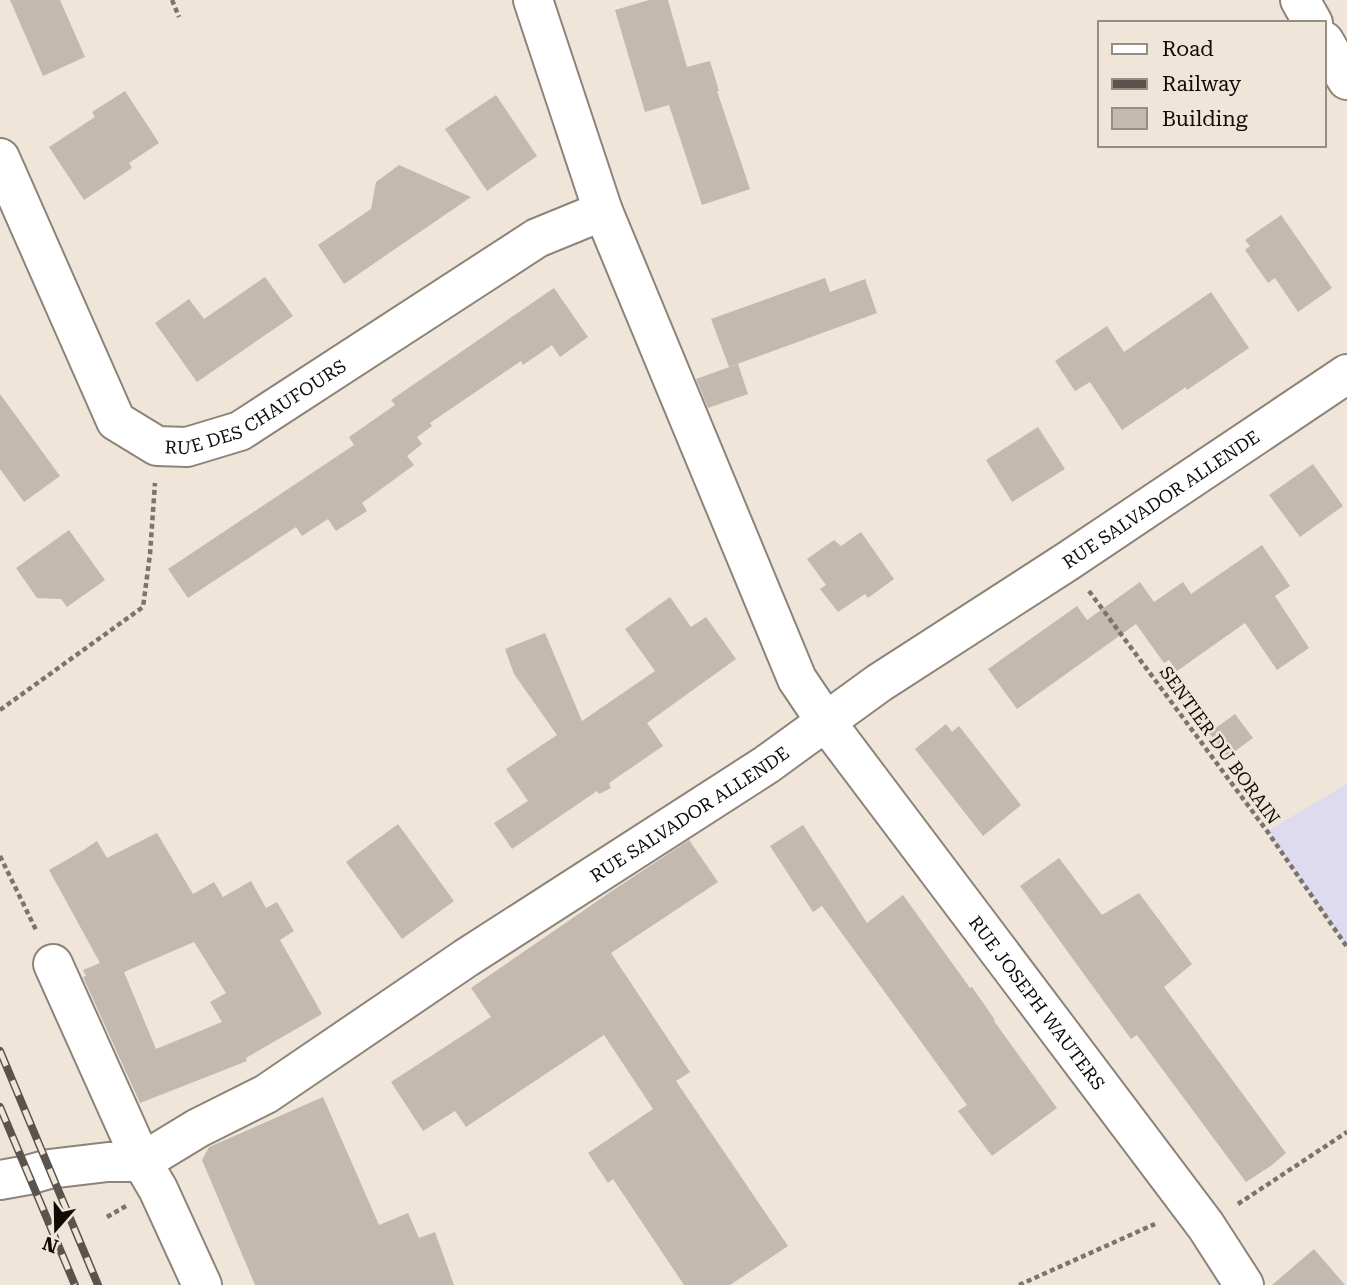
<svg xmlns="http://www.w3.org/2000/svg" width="1347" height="1285" font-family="'Roboto Serif',serif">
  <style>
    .commercial { fill: #dedaf0 }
    .building { fill: #c4b9ae; fill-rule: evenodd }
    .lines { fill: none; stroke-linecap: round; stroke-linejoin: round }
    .minor-casing { stroke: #8e8379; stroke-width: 42 }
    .major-casing { stroke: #8e8379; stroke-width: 42 }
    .path { stroke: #7b746c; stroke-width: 4.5; stroke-dasharray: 5 3.5; stroke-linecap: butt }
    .minor { stroke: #fff; stroke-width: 38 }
    .major { stroke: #fff; stroke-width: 38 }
    .rail-casing { stroke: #5a544d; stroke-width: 8 }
    .rail { stroke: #f0e5d9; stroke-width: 5; stroke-dasharray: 16; stroke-linecap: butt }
    .labels { text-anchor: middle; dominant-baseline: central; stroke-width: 5; stroke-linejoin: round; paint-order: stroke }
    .street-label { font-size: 18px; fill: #0f0b07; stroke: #f0e5d9 }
  </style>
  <rect width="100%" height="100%" fill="#f0e5d9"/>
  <path class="commercial" d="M1347,784V947L1267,831Z"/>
  <path class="building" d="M10,0H60L85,57L43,76Z
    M649,0H668L687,67L710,61L719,91H717L750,189L702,205L669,105L645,112L615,10Z
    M125,91L159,143L129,163L132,168L84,200L49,147L95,117L92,112Z
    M496,95L537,156L487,191L445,129Z
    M399,165L471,197L344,284L318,245L371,209L376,182Z
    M1281,215L1332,288L1298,312L1275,278L1268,283L1245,250L1250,246L1245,240Z
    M265,277L293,316L197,382L155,323L189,299L204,319Z
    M825,278L830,292L865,279L877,313L729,367L711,319Z
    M554,288L588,337L560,357L552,345L523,365L521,361L430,423L432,426L417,437L422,444L407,456L414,465L362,503L367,511L336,531L328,519L302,536L296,527L188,598L168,569L354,445L349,437L395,405L391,400Z
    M1211,292L1249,348L1187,390L1186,387L1122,430L1090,382L1075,391L1055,361L1107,326L1124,352Z
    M738,364L748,394L708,408L696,379Z
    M0,394L60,476L24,502L0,469Z
    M1038,427L1065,469L1012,502L986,460Z
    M1313,464L1343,506L1300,537L1269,495Z
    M69,530L105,580L67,607L61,599L37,598L16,568Z
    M861,532L894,579L868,598L865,594L838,612L820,589L826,585L807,559L834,540L841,546Z
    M1262,545L1290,586L1275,596L1309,648L1277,670L1245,623L1177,671L1169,660L1164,663L1136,624L1017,709L988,669L1077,606L1087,620L1140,582L1154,602L1183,582L1191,594Z
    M670,597L691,627L706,617L736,659L647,723L663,746L609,783L611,788L599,794L597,791L512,849L494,823L528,801L506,769L557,735L514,674L505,649L545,633L582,721L655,671L625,629Z
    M1235,714L1253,738L1227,757L1209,733Z
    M946,724L952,732L959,726L1021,805L983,836L915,749Z
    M398,824L454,901L402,939L346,862Z
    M803,825L867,923L903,895L970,988L972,987L995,1020L994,1021L1057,1108L992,1156L958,1111L967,1105L822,906L813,912L770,846Z
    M157,833L193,894L214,882L223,897L251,881L266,908L277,902L294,931L280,940L322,1014L246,1058L247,1061L140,1103L83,977L86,976L83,970L100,963L49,870L82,851L97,841L107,858ZM194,942L226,993L210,1002L222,1022L156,1049L124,972Z
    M689,840L718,882L611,953L690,1072L676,1081L788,1246L730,1285H684L613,1179L608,1183L588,1153L653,1109L604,1035L466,1127L455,1111L423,1131L391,1082L491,1017L471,988L612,891Z
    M1059,858L1102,915L1139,893L1192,964L1164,987L1286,1153L1272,1165L1246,1182L1137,1035L1131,1039L1020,886Z
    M323,1097L379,1225L408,1213L419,1238L435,1232L454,1285H255L202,1160L209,1147Z
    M1314,1249L1345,1285H1272Z"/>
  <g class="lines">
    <defs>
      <g id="minor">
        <path id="s1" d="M533,0L603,211L797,679L826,722L1206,1226L1244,1285"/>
        <path id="s2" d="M0,158L116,421L157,446L187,447L240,431L537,238L603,211"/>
        <path d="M53,964L142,1162L158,1189L202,1285"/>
        <path id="s3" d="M0,1180L28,1175L49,1169L108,1162H142L198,1128L266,1094L466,958L766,765L879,683L1068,561L1347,374"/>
      </g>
      <path id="major" d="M1300,0L1313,23
        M1324,41L1347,80"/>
    </defs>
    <use href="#minor" class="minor-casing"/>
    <use href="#major" class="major-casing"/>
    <path class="path" d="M172,0L179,17
      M1089,591L1267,831L1347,947
      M0,710L143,607L150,554L155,483
      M0,856L37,932
      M1238,1204L1347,1132
      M107,1217L126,1206
      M1019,1285L1155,1224"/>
    <use href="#minor" class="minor"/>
    <use href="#major" class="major"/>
    <defs>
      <path id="rail" d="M0,1051L98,1285
        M0,1107L75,1285"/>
    </defs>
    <use href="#rail" class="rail-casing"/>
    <use href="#rail" class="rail"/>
  </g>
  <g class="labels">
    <g class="street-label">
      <text stroke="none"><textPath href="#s2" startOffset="444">RUE DES CHAUFOURS</textPath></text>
      <text stroke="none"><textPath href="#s3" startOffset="1360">RUE SALVADOR ALLENDE</textPath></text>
      <text transform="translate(1220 745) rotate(54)">SENTIER DU BORAIN</text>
      <text stroke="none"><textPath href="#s3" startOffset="793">RUE SALVADOR ALLENDE</textPath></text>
      <text stroke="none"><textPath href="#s1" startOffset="1132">RUE JOSEPH WAUTERS</textPath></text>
    </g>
  </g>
  <rect x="1098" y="21" width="228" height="126" fill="#f0e5d9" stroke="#968e85" stroke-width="2"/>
  <rect x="1112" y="44" width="35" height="10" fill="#ffffff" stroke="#968e85" stroke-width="2"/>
  <text x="1162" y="56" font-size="21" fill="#0f0b07">Road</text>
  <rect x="1112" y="79" width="35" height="10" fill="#5a544d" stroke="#968e85" stroke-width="2"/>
  <text x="1162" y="91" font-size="21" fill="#0f0b07">Railway</text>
  <rect x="1112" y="108" width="35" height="21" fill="#c4b9ae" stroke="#968e85" stroke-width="2"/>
  <text x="1162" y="126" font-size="21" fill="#0f0b07">Building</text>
  <g transform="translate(56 1229) rotate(200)" stroke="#f0e5d9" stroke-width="5" paint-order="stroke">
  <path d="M0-5L12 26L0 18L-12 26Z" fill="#0f0b07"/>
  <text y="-10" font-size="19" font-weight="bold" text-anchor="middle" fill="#0f0b07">N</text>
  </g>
</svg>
